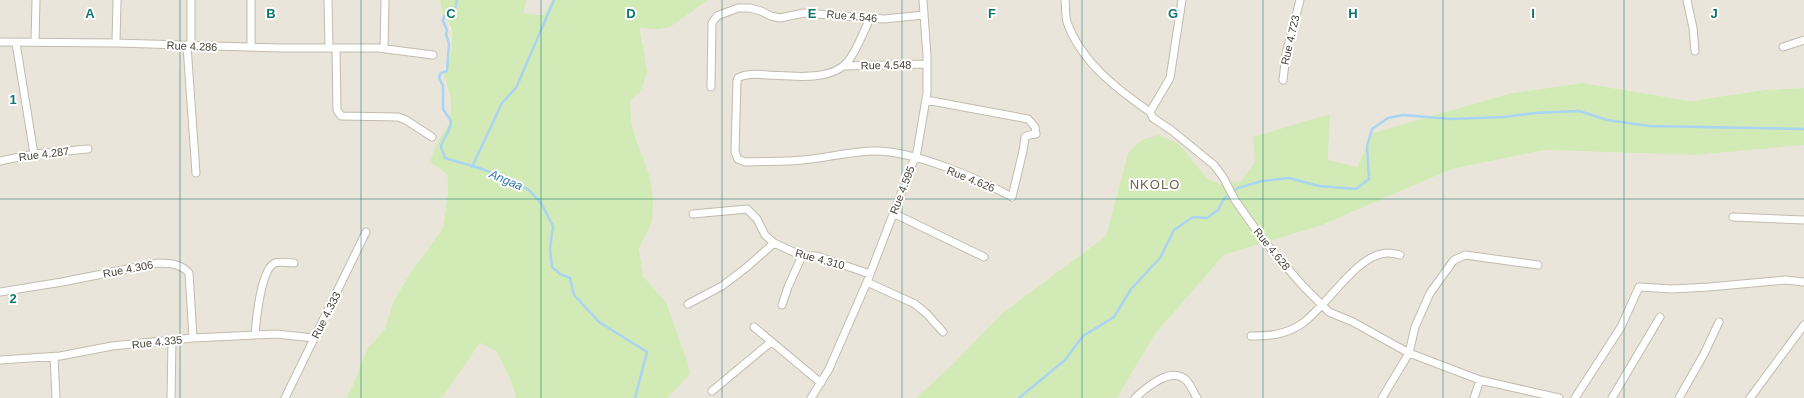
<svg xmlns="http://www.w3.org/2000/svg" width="1804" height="398" font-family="Arial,sans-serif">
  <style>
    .residential { fill: #eae5da }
    .green { fill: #d2eab5 }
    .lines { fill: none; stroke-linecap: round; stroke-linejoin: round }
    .stream { stroke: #a9d4f2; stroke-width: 2.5 }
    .minor-casing { stroke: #c2bbae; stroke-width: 9 }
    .minor { stroke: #fff; stroke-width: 7 }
    .grid { fill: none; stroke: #0f766e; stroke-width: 1; stroke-opacity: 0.55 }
    .labels { text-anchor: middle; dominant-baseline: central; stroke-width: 4; stroke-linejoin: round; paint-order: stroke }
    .street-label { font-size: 11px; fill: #4b4439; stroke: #fff }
    .water-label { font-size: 12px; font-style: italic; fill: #2e7ab2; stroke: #fff }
    .quarter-label { font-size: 13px; letter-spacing: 1px; fill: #6e6250; stroke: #fff }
    .grid-label { font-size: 13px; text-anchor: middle; font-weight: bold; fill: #0f766e; stroke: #fff; stroke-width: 4; stroke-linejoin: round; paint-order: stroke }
  </style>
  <rect width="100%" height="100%" fill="#f6f3ec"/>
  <path class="residential" d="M0,0H440L442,14L445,15L447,19L452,36V49L445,69V82L451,100V106L449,124L439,139L447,174L448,192L443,228L409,275L393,302L385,329L367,349L353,385L346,398H0Z
    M527,0H552L545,15L523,13Z
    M708,0H1804V88L1764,90L1690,101L1583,83L1511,93L1374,133L1357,167L1328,161L1330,114L1255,161L1241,181L1220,184L1207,178L1179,144L1128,153L1106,236L1062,269L916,398H667L687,360L666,302L643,276L639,249L652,222L640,149L632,127L630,101L641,91L643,44L640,27L658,29Z
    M1799,145H1804V398H1117L1155,334L1224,255L1322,225L1452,169L1545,150L1694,155Z
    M480,343L496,351L511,381L516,398H440L445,394Z"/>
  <path class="green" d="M440,0H527L523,13L544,15L552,0H708L670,27L658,29L640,28L647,72L641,91L630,101L632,127L649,175L653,198L652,222L639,249L643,276L666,302L687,360L690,374L667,398H516L511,381L496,351L480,343L445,394L440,398H346L353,385L367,349L385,329L393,302L409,275L443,228L448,192L447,174L430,162L439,139L449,124L451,106V100L444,76L452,49V36L451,28L445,15L442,14Z
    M1583,83L1690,101L1764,90L1804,88V145L1694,155L1545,150L1452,169L1322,225L1224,255L1155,334L1117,398H916L949,368L1003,313L1106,236L1128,153L1142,140L1158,135L1179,144L1207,178L1220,184L1241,181L1255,161L1253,137L1330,114L1328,160L1357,167L1373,133L1511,93Z"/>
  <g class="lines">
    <path class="stream" d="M457,0L455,9L444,16L443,21L447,30L446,34L449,44L447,71L441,73L439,77L443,86V109L451,121C451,131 443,138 441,147L445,158L479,168L516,182L530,191L541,203L553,226L550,249L552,267L560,274L570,278L574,295L599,322L647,352L635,398
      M472,167L502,103L516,88L554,0
      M1019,398L1065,360L1083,336L1114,317L1131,289L1160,258L1174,230L1193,217L1207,218L1218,210L1224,199L1238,188L1262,181L1289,178L1319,186L1356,189L1369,179L1367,146L1372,129L1388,118L1403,115L1451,119L1503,117L1535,113L1579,111L1607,120L1649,126L1804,129"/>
    <defs>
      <path id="minor" d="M191,0V46
        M251,0V47
        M328,0L329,48
        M1065,0C1066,7 1065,15 1067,22C1081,62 1117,89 1150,112L1153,118L1171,130L1214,165L1223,177L1235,200L1264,241L1303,286L1329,312L1353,322L1409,353L1480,380L1559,398
        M1687,0L1693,28L1695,51
        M870,19C863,32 858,48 849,60C833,82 792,76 768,75C759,74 746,73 738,78L737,81L735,152L738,159L745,162C764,161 783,162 803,160C826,158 852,151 875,151C915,151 977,178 1012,197L1023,151L1025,137L1029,135L1036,134L1035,127L1028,119L926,100
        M0,42L116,43L281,48H378L433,55
        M35,42L36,0
        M16,43L34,154
        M116,43L117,0
        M187,46L196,173
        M1783,47L1804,40
        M336,48L337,110L341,116L398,117L406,120L432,137
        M384,48L385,0
        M844,66L927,64
        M1283,80L1286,54L1300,0
        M711,87L712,23L717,16L738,8H750L761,11L771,16L780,18L804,13L884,19L924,15
        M1150,112L1170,78L1182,0
        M0,161L34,154L88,149
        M893,213L984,257
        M693,214L747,209L757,219L765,235L774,243L802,256H817L870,274
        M1733,217L1804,220
        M867,282L915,304L927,314L943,332
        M0,292L62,282L158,263C170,263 181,264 189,273L193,338
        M688,304L722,286L747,267L774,243
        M782,305L788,287L802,256
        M754,327L821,383
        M255,335C256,321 261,268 275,263C280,261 289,263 294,263
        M1251,336C1269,336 1284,335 1300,325C1327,308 1356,253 1388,253C1392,253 1396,254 1400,255
        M54,357L56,398
        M0,360L60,356L112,346L193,338L276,334L314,338
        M712,391L771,342
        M171,398L172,340
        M285,398L366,232
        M811,398L829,369L867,282L917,152L927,93V56L923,0
        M1135,398C1147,387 1172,365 1187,381C1191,386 1194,393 1197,398
        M1382,398L1409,353L1415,327L1430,293L1454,260L1465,255L1538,265
        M1474,398L1480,380
        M1575,398L1621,327L1639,287L1672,289L1709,287L1785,280L1804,282
        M1612,398L1660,317
        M1679,398L1704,354L1719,322
        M1750,398L1804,325"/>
    </defs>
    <use href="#minor" class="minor-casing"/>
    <use href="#minor" class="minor"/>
  </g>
  <path class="grid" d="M180,0V398M361,0V398M541,0V398M722,0V398M902,0V398M1082,0V398M1263,0V398M1443,0V398M1624,0V398M0,199H1804"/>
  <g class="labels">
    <g class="street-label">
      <text transform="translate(852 16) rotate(5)">Rue 4.546</text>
      <text transform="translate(1290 40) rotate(-77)">Rue 4.723</text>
      <text transform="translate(192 46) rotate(2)">Rue 4.286</text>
      <text transform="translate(886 65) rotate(-1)">Rue 4.548</text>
      <text transform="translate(44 154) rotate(-7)">Rue 4.287</text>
      <text transform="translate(971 179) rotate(22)">Rue 4.626</text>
      <text transform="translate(902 190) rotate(-69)">Rue 4.595</text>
      <text transform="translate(1272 249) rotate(51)">Rue 4.628</text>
      <text transform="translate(820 259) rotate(15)">Rue 4.310</text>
      <text transform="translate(128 269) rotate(-11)">Rue 4.306</text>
      <text transform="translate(326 315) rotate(-63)">Rue 4.333</text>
      <text transform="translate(157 342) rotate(-6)">Rue 4.335</text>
    </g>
    <g class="water-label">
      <text transform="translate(506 180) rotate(23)">Angaa</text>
    </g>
    <g class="quarter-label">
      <text x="1155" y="184">NKOLO</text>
    </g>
  </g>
  <g class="grid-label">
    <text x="90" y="18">A</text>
    <text x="271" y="18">B</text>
    <text x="451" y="18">C</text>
    <text x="631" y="18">D</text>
    <text x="812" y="18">E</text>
    <text x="992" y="18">F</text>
    <text x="1173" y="18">G</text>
    <text x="1353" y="18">H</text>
    <text x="1533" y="18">I</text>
    <text x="1714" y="18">J</text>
    <text x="13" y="104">1</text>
    <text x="13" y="303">2</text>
  </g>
</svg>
